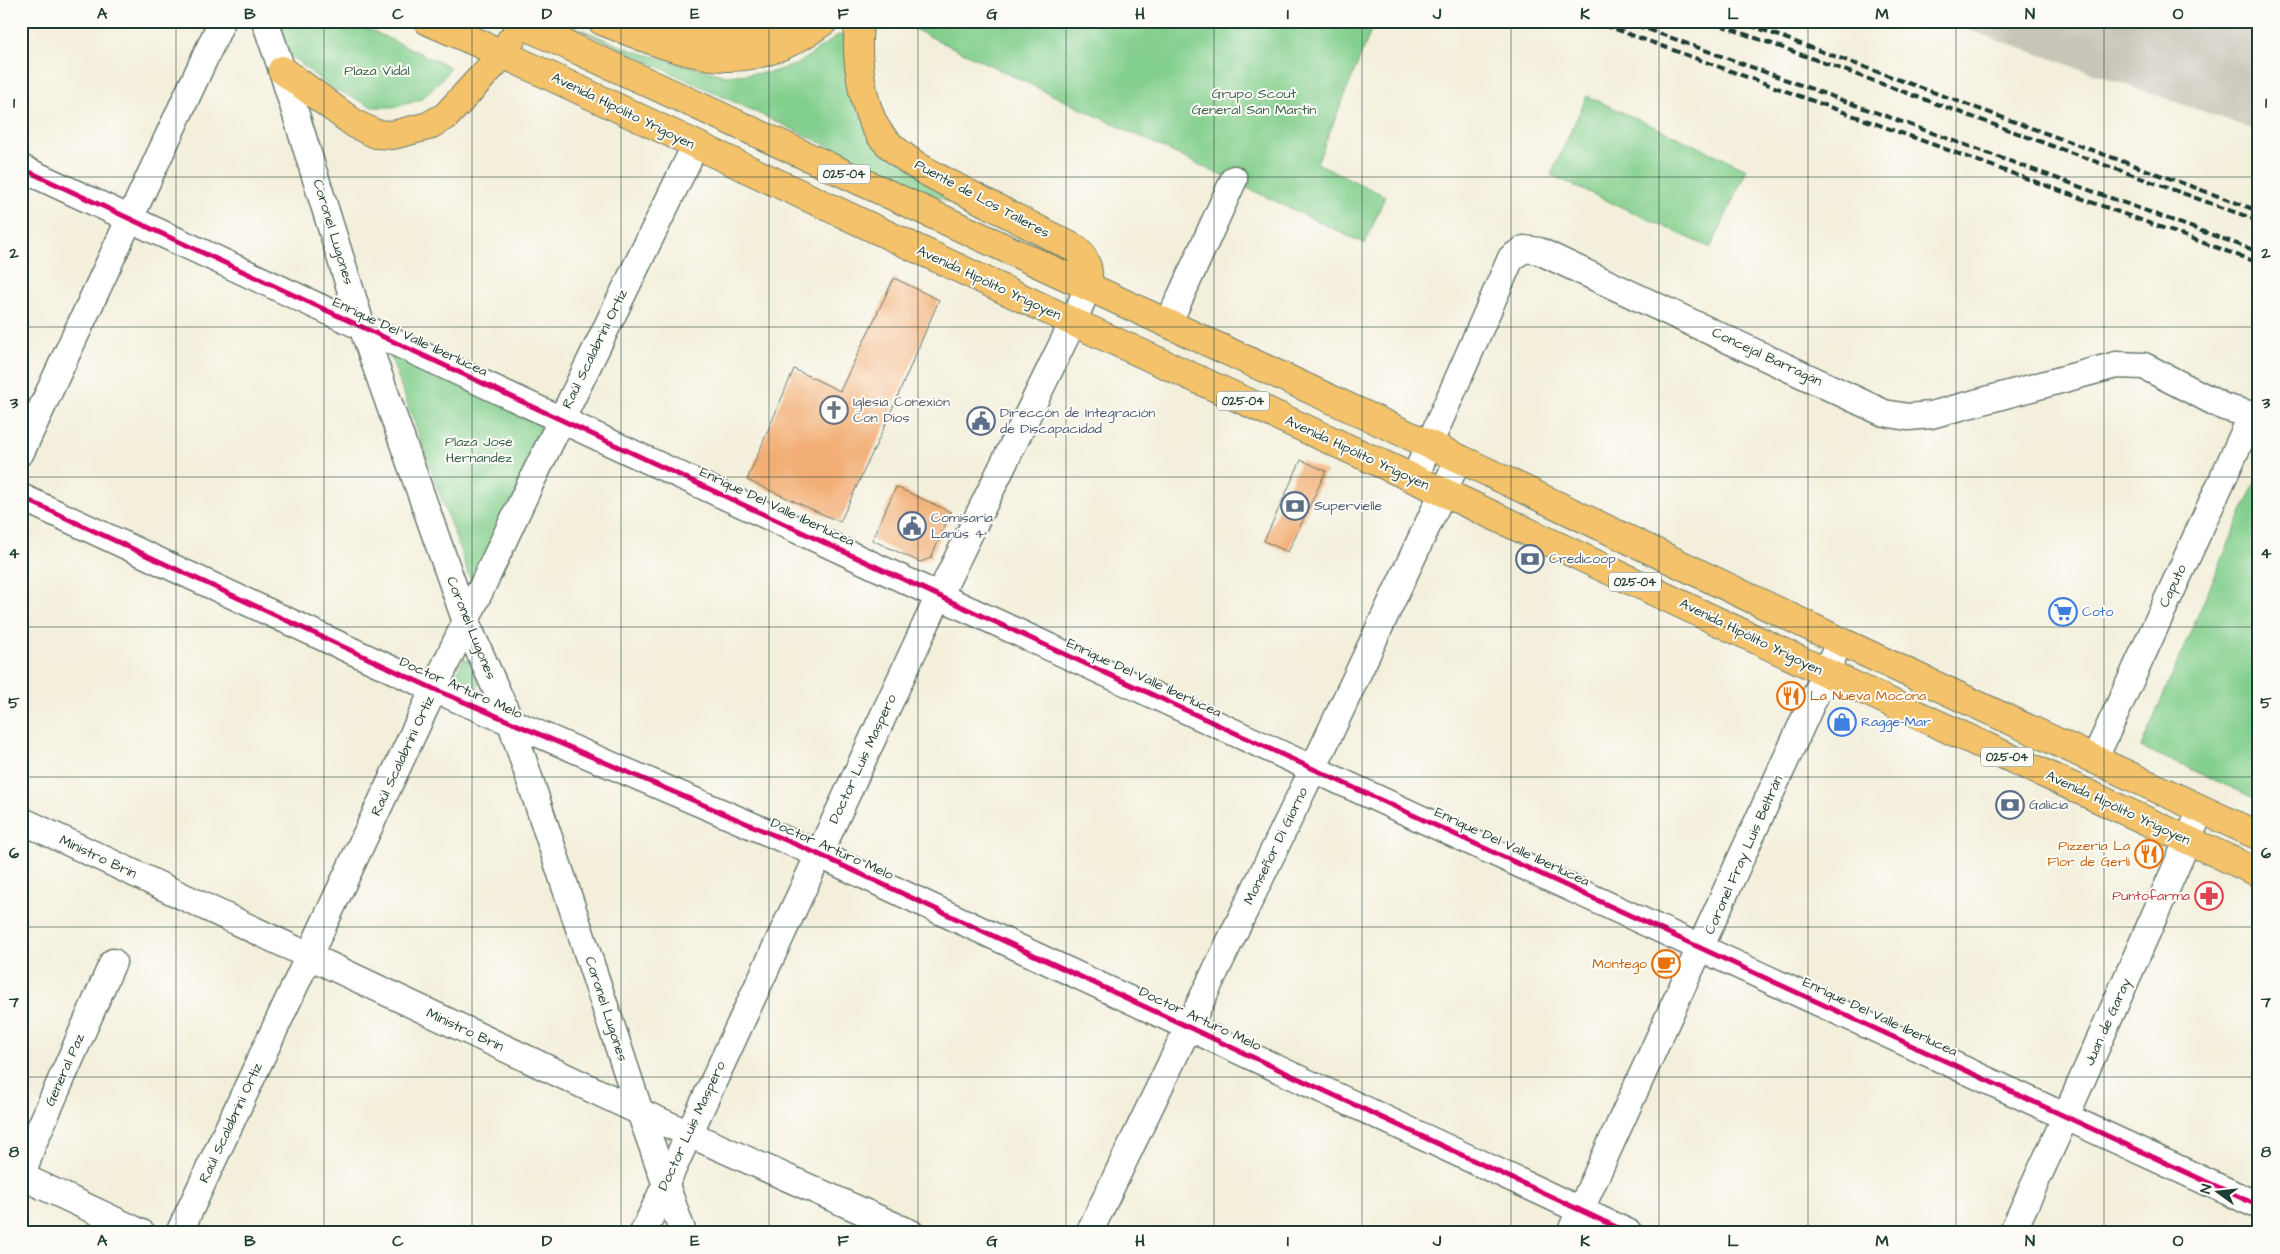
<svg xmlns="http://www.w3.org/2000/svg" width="2280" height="1254" font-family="'Architects Daughter',sans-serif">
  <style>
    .industrial { fill: #c7c5b8 }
    .green { fill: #83cf8d; stroke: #518660 }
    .building { fill: #f2ae75 }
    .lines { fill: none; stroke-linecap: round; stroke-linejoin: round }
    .minor-casing { stroke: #697b6e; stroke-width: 29 }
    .major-casing { stroke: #697b6e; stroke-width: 30 }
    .minor { stroke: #fff; stroke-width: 26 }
    .major { stroke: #f3c26a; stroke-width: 28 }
    .rail { stroke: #1f3d34; stroke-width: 4; stroke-dasharray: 8 4; stroke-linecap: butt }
    .cycleway-casing { stroke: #fdfcf7; stroke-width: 8 }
    .cycleway { stroke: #d6006c; stroke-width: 5 }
    .grid { fill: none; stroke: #1f3d34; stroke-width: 1; stroke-opacity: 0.55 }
    .labels { text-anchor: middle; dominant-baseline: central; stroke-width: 4; stroke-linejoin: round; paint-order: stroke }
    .shield { fill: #fdfcf7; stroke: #62766e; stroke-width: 1 }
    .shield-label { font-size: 12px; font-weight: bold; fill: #1f3d34 }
    .park-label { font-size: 14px; fill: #38624a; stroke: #fdfcf7 }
    .street-label { font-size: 14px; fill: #1f3d34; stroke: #fdfcf7 }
    .worship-label { font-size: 14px; fill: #5b616d; stroke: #fdfcf7; text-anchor: start }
    .service-label { font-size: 14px; fill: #4e5e75; stroke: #fdfcf7; text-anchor: start }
    .shop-label { font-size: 14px; fill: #366cbe; stroke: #fdfcf7; text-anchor: start }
    .food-label { font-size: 14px; fill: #c56008; stroke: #fdfcf7; text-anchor: end }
    .health-label { font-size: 14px; fill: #be3a42; stroke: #fdfcf7; text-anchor: end }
    .neatline { fill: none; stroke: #1f3d34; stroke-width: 2 }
    .grid-label { font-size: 16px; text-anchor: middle; font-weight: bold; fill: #1f3d34 }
  </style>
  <rect width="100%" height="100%" fill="#fdfcf7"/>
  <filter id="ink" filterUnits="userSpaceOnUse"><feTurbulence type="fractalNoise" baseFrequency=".02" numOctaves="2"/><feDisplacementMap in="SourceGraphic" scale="10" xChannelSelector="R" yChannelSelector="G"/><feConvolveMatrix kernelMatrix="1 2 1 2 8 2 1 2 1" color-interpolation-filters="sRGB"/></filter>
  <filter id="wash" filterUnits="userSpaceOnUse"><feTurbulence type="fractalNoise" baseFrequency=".0096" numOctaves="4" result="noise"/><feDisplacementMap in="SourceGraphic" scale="20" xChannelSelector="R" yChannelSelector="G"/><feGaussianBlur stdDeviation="1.12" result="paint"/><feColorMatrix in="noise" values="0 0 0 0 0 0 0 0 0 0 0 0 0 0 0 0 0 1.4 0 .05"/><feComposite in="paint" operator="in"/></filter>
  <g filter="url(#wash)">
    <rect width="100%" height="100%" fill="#f3efdb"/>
    <path class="industrial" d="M1943,21H2259V131Z"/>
    <path class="green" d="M279,21H351L450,67L446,75L422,99L397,107H373L328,86L290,55Z
      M915,21H1375L1317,163L1385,196L1365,244L912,28Z
      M569,25L634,51L726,76L772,72L798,64L838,35L845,36L858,112L978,212L1000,226Z
      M1587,96L1747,169L1711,248L1551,175Z
      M389,352L547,425L472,584Z
      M2259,473V800L2141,747Z
      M464,659L474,662L479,684L475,694L451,683Z"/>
    <g id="blocks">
      <path class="building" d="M894,278L939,300L884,428L840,522L747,480L794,369L840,391Z
        M1301,460L1326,471L1288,552L1264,541Z
        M896,487L951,512L931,558L920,562L872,540Z"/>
    </g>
  </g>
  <g filter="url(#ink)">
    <use href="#blocks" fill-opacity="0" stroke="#697b6e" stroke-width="1"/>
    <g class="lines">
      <defs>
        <path id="minor" d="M265,21L282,70L362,327L466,622L511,723L640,1112L683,1233
          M21,168L939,596L2259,1206
          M1168,324L1234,179
          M21,452L222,21
          M1414,479L1511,258L1524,249L1539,251L1884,413L1908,417L1931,415L2116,365L2144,366L2224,407L2259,417
          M21,497L434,689L818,854L1629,1233
          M2095,758L2252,415
          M21,820L640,1112L911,1233
          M21,1176L142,1233
          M21,1180L32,1146L113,962
          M179,1233L532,480L695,146
          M643,1233L939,596L1073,322L1088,287
          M1089,1233L1313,769L1459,458
          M1570,1233L1840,641
          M2012,1233L2066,1116L2201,810"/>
        <path id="major" d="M428,21L503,54L1073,322L1456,498L1827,673L2259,873
          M515,21L1471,464L1840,641L2259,836
          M602,21C687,54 742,82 824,21
          M664,21C708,37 746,45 789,23
          M860,21C854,52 862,114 883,138C906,164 941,179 971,195C1006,213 1041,231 1076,249C1088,261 1089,270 1088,287
          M282,70L355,124L376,134L393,135L428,126L446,116L503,54L511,40"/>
      </defs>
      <use href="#minor" class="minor-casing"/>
      <use href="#major" class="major-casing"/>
      <use href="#minor" class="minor"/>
      <use href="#major" class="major"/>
      <path class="rail" d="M1593,21L2259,263
        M1625,21L2259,252
        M1709,21L2259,221
        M1738,21L2259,211"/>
      <defs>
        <path id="cycleway" d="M21,168L939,596L2259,1206
          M21,497L434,689L818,854L1629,1233"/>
      </defs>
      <use href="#cycleway" class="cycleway-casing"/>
      <use href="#cycleway" class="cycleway"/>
    </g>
  </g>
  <path class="grid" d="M176,21V1233M324,21V1233M472,21V1233M621,21V1233M769,21V1233M918,21V1233M1066,21V1233M1214,21V1233M1362,21V1233M1511,21V1233M1659,21V1233M1808,21V1233M1956,21V1233M2104,21V1233M21,177H2259M21,327H2259M21,477H2259M21,627H2259M21,777H2259M21,927H2259M21,1077H2259"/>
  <defs>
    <symbol id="church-ring" viewBox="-11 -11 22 22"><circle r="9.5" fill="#fdfcf7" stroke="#6b7280" stroke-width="1.5"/><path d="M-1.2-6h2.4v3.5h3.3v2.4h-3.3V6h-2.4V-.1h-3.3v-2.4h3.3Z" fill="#6b7280"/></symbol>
    <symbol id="civic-ring" viewBox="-11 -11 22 22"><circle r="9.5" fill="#fdfcf7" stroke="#5c6f8a" stroke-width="1.5"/><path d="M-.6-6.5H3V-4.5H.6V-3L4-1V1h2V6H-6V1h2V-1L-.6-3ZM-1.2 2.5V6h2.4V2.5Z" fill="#5c6f8a"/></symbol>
    <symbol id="bank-ring" viewBox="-11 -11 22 22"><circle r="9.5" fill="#fdfcf7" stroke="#5c6f8a" stroke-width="1.5"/><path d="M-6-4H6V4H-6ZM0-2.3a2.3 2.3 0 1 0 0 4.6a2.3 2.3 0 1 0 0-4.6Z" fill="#5c6f8a"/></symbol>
    <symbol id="supermarket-ring" viewBox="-11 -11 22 22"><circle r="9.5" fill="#fdfcf7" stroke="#3f7fe0" stroke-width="1.5"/><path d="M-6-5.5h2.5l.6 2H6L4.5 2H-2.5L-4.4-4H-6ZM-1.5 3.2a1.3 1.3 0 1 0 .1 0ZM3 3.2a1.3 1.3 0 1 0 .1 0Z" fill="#3f7fe0"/></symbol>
    <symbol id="restaurant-ring" viewBox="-11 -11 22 22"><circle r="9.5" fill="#fdfcf7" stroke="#e8710a" stroke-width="1.5"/><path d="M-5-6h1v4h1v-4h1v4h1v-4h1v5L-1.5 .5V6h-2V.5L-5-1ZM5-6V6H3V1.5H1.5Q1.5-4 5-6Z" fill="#e8710a"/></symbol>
    <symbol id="shop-ring" viewBox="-11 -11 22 22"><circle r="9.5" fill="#fdfcf7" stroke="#3f7fe0" stroke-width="1.5"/><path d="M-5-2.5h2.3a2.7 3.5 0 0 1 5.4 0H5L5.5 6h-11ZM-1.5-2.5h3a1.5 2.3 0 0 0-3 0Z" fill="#3f7fe0"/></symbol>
    <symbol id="pharmacy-ring" viewBox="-11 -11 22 22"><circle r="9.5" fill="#fdfcf7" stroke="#e0444e" stroke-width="1.5"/><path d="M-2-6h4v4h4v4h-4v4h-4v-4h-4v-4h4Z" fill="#e0444e"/></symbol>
    <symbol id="cafe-ring" viewBox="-11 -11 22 22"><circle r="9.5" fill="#fdfcf7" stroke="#e8710a" stroke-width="1.5"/><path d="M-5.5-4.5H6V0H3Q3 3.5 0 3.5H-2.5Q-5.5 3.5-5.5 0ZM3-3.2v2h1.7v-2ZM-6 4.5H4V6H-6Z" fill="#e8710a"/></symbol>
  </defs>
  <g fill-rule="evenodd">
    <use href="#church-ring" x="818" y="394" width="32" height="32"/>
    <use href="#civic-ring" x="965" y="405" width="32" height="32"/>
    <use href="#bank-ring" x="1279" y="490" width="32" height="32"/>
    <use href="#civic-ring" x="896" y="510" width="32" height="32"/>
    <use href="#bank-ring" x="1514" y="543" width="32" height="32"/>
    <use href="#supermarket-ring" x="2047" y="596" width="32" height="32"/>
    <use href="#restaurant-ring" x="1775" y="680" width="32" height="32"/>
    <use href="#shop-ring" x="1826" y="706" width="32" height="32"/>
    <use href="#bank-ring" x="1994" y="789" width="32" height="32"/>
    <use href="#restaurant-ring" x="2133" y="838" width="32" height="32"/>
    <use href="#pharmacy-ring" x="2193" y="880" width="32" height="32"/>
    <use href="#cafe-ring" x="1650" y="948" width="32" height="32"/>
  </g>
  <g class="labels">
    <g class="shield">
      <rect x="818" y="164.5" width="52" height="19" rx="4"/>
      <rect x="1217" y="391.5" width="52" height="19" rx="4"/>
      <rect x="1609" y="572.5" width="52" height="19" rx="4"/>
      <rect x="1981" y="747.5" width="52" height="19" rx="4"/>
    </g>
    <g class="shield-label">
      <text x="844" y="174">025-04</text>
      <text x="1243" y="401">025-04</text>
      <text x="1635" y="582">025-04</text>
      <text x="2007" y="757">025-04</text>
    </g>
    <g class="park-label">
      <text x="377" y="71">Plaza Vidal</text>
      <text x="1254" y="94">Grupo Scout<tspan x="1254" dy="16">General San Martín</tspan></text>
      <text x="479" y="442">Plaza José<tspan x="479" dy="16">Hernandez</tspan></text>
    </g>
    <g class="street-label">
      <text transform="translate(623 111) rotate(26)">Avenida Hipólito Yrigoyen</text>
      <text transform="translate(982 199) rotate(28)">Puente de Los Talleres</text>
      <text transform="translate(333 232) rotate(73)">Coronel Lugones</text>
      <text transform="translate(989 283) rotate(25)">Avenida Hipólito Yrigoyen</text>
      <text transform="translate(410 337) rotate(25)">Enrique Del Valle Iberlucea</text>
      <text transform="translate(595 349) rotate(-64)">Raúl Scalabrini Ortiz</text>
      <text transform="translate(1767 357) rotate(25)">Concejal Barragán</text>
      <text transform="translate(1357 453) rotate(25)">Avenida Hipólito Yrigoyen</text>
      <text transform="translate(777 507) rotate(25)">Enrique Del Valle Iberlucea</text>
      <text transform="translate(2173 586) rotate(-65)">Caputo</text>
      <text transform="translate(471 628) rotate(68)">Coronel Lugones</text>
      <text transform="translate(1751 637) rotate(26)">Avenida Hipólito Yrigoyen</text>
      <text transform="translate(1144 678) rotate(25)">Enrique Del Valle Iberlucea</text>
      <text transform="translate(461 688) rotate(24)">Doctor Arturo Melo</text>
      <text transform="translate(403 756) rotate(-65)">Raúl Scalabrini Ortiz</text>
      <text transform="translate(863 759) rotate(-65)">Doctor Luis Maspero</text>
      <text transform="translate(2118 808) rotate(25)">Avenida Hipólito Yrigoyen</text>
      <text transform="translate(1276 846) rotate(-64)">Monseñor Di Giorno</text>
      <text transform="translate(1512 847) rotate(25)">Enrique Del Valle Iberlucea</text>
      <text transform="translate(832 849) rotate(24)">Doctor Arturo Melo</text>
      <text transform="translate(1744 855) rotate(-66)">Coronel Fray Luis Beltrán</text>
      <text transform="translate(98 857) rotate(25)">Ministro Brin</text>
      <text transform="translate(606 1009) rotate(72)">Coronel Lugones</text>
      <text transform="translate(1880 1017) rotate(25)">Enrique Del Valle Iberlucea</text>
      <text transform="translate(1200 1019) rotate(25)">Doctor Arturo Melo</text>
      <text transform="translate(2108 1022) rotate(-66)">Juan de Garay</text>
      <text transform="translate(465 1030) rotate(25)">Ministro Brin</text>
      <text transform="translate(65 1070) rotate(-66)">General Paz</text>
      <text transform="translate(231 1123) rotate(-65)">Raúl Scalabrini Ortiz</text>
      <text transform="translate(692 1126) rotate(-65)">Doctor Luis Maspero</text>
    </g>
    <g class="worship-label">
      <text x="853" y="402">Iglesia Conexión<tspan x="853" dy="16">Con Dios</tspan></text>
    </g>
    <g class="service-label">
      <text x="1000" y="413">Direccón de Integración<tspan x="1000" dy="16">de Discapacidad</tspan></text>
      <text x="1314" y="506">Supervielle</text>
      <text x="931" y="518">Comisaría<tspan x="931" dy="16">Lanús 4°</tspan></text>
      <text x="1549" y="559">Credicoop</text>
      <text x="2029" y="805">Galicia</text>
    </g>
    <g class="shop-label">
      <text x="2082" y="612">Coto</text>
      <text x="1861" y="722">Ragge-Mar</text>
    </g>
    <g class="food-label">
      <text x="1810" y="696" text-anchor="start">La Nueva Mocona</text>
      <text x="2130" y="846">Pizzería La<tspan x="2130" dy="16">Flor de Gerli</tspan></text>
      <text x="1647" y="964">Montego</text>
    </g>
    <g class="health-label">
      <text x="2190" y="896">Puntofarma</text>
    </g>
  </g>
  <rect width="2280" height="1254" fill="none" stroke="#fdfcf7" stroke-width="55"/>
  <g transform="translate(2218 1192) rotate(285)" stroke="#fdfcf7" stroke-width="4" paint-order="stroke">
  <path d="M0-4L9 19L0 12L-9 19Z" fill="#1f3d34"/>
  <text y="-8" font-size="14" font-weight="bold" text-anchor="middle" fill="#1f3d34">N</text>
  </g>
  <rect x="28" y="28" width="2224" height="1198" class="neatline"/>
  <g class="grid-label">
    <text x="102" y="19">A</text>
    <text x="250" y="19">B</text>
    <text x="398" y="19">C</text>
    <text x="547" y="19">D</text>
    <text x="695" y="19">E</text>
    <text x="843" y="19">F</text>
    <text x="992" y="19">G</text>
    <text x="1140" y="19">H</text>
    <text x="1288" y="19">I</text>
    <text x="1437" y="19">J</text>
    <text x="1585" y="19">K</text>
    <text x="1733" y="19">L</text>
    <text x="1882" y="19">M</text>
    <text x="2030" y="19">N</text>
    <text x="2178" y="19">O</text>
    <text x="14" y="108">1</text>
    <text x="2266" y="108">1</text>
    <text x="14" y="258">2</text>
    <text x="2266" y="258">2</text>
    <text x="14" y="408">3</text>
    <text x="2266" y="408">3</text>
    <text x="14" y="558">4</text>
    <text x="2266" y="558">4</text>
    <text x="14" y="708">5</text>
    <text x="2266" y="708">5</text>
    <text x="14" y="858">6</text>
    <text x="2266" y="858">6</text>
    <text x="14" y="1007">7</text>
    <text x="2266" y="1007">7</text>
    <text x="14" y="1157">8</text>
    <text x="2266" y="1157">8</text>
    <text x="102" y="1246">A</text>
    <text x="250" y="1246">B</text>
    <text x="398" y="1246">C</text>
    <text x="547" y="1246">D</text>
    <text x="695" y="1246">E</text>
    <text x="843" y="1246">F</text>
    <text x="992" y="1246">G</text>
    <text x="1140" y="1246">H</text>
    <text x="1288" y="1246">I</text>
    <text x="1437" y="1246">J</text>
    <text x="1585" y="1246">K</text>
    <text x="1733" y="1246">L</text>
    <text x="1882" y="1246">M</text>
    <text x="2030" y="1246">N</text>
    <text x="2178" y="1246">O</text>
  </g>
</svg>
